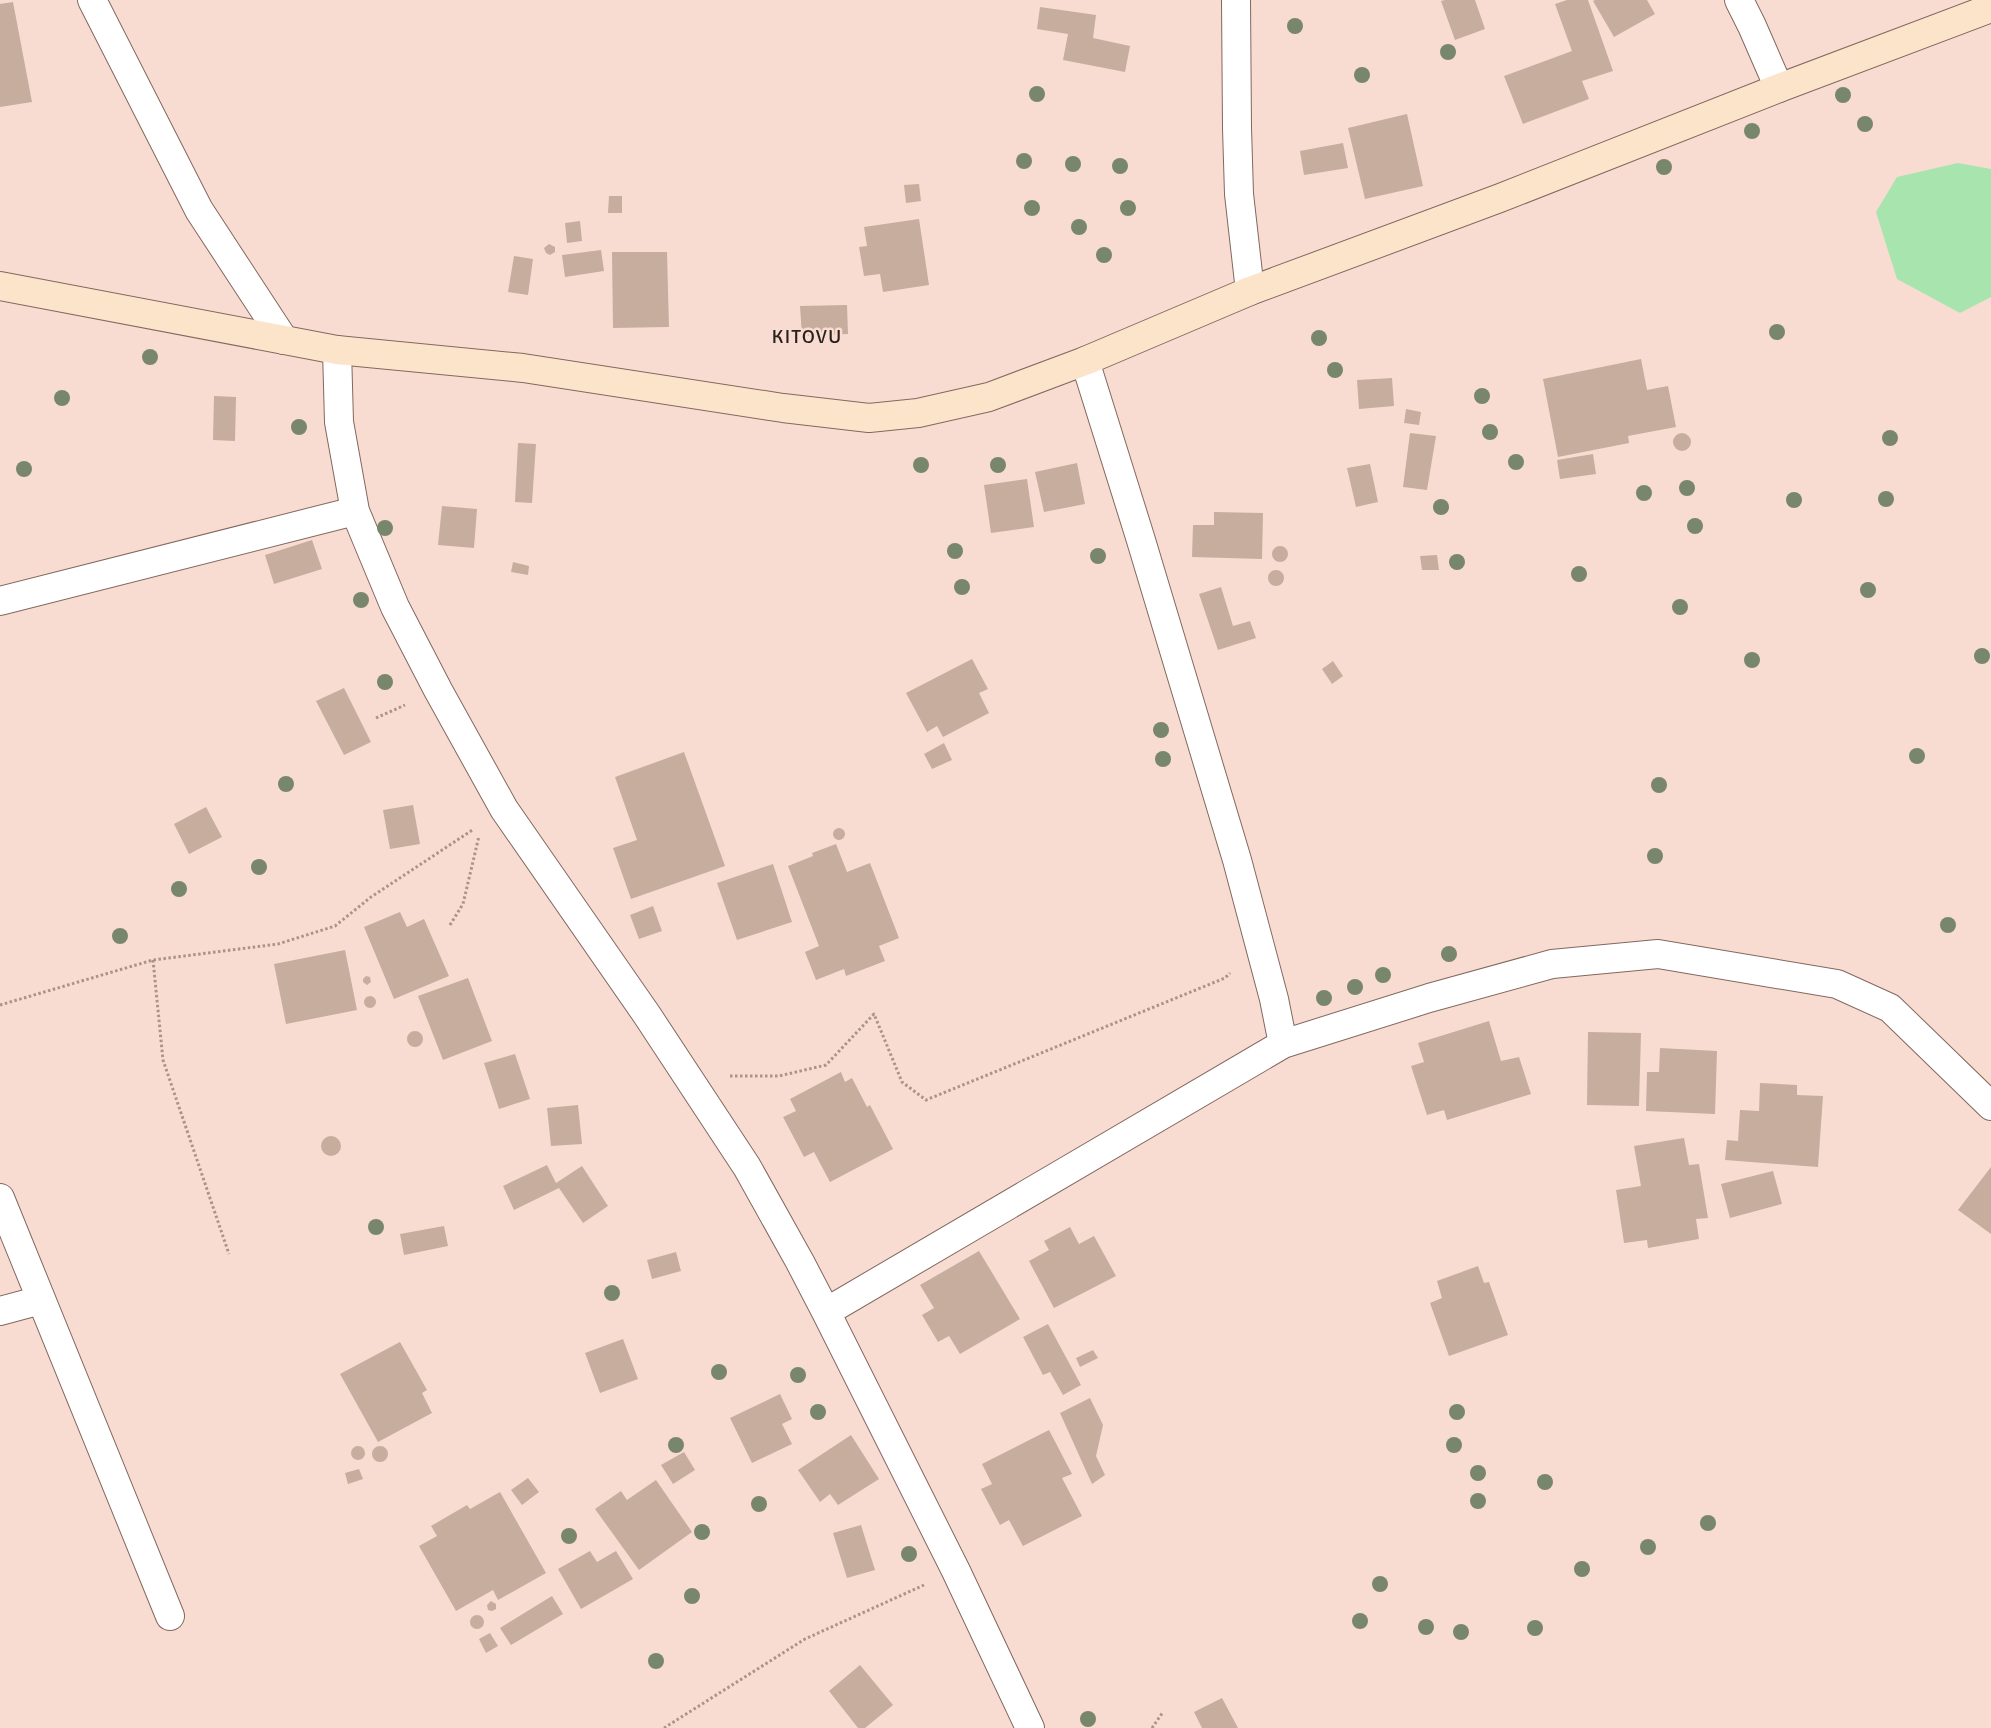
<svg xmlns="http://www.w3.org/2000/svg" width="1991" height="1728" font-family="Signika,sans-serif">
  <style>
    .green { fill: #a8e4ae }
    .building { fill: #c6ad9e }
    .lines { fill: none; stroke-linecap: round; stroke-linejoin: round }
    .street-casing { stroke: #82685f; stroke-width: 30 }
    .secondary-casing { stroke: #82685f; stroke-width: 30 }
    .path { stroke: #a9938b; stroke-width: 3; stroke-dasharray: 2.5 2.5; stroke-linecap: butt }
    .street { stroke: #fff; stroke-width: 28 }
    .secondary { stroke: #fce4cb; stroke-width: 28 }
    .tree { fill: #78866c }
    .labels { text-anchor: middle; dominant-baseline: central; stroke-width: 5; stroke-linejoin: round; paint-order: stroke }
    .quarter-label { font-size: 20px; letter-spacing: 1px; fill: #291f1b; stroke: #f9dcd1 }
  </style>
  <rect width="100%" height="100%" fill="#f9dcd1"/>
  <path class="green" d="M1958,163L1991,169V297L1960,313L1897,279L1876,212L1897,177Z"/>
  <path class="building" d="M1445,0H1475L1485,29L1455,40L1441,1Z
    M1567,0H1588L1613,71L1582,81L1589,99L1523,124L1504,76L1572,51L1555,4Z
    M1595,0H1647L1655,14L1614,37L1593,1Z
    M13,2L32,102L0,107V4Z
    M1040,7L1096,15L1093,38L1130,46L1125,72L1063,60L1068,34L1037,29Z
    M1407,114L1423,186L1365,199L1348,128Z
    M1343,143L1348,168L1304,175L1300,151Z
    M919,184L921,201L906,203L904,185Z
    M609,196H622V213H608Z
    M919,219L929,285L883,292L880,274L864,276L859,247L867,246L864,227Z
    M580,221L582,241L567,243L565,223Z
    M549,244L555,247V252L550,255L546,253L544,248Z
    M601,250L604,271L565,277L562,255Z
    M612,252H667L669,327L613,328Z
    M514,256L533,259L528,295L508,292Z
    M847,305L848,334L802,336L800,306Z
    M1641,359L1647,390L1668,386L1676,427L1628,436L1629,443L1558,457L1543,379Z
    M1392,378L1394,406L1359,409L1357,380Z
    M214,396L236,397L235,441L213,440Z
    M1406,409L1421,412L1419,425L1404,423Z
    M1410,433L1436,436L1427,490L1403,487Z
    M1673 442a9 9 0 1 1 18 0a9 9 0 1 1-18 0Z
    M518,443L536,444L532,503L515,502Z
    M1593,454L1596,474L1560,479L1557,460Z
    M1077,463L1085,504L1044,512L1035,472Z
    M1370,464L1378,502L1356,507L1347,468Z
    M1027,479L1034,527L991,533L984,485Z
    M442,506L477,509L474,548L438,545Z
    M1214,512L1263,513L1262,559L1192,557L1193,525H1214Z
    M312,540L322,569L274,584L265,555Z
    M1272 554a8 8 0 1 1 16 0a8 8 0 1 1-16 0Z
    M1437,555L1439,570H1422L1420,556Z
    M513,562L529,566L528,575L511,572Z
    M1268 578a8 8 0 1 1 16 0a8 8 0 1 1-16 0Z
    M1221,587L1233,626L1250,621L1256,638L1218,650L1199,594Z
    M972,659L988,689L979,693L989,713L943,737L937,726L927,732L906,693Z
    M1333,661L1343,676L1332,684L1322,669Z
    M344,688L371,742L344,755L316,701Z
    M944,743L952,760L932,769L924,754Z
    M684,752L725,866L631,899L613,848L637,840L615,777Z
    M413,805L420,844L390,849L383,810Z
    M206,807L222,837L189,854L174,824Z
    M833 834a6 6 0 1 1 12 0a6 6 0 1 1-12 0Z
    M836,844L847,872L870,863L899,938L879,946L885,961L846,976L844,969L816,980L805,952L819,946L788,866L813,856L812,853Z
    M773,864L792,922L737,940L717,883Z
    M653,906L662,931L639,939L630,915Z
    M400,912L407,927L424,919L449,976L394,999L364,927Z
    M345,950L357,1010L286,1024L274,964Z
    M366,976L370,977L371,982L367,985L363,982V979Z
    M468,978L492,1041L443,1060L418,996Z
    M364 1002a6 6 0 1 1 12 0a6 6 0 1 1-12 0Z
    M1489,1021L1501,1061L1519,1057L1531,1094L1447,1120L1444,1110L1427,1115L1411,1066L1424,1062L1418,1043Z
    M407 1039a8 8 0 1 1 16 0a8 8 0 1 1-16 0Z
    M1588,1032L1641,1033L1639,1106L1587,1105Z
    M1660,1048L1717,1051L1715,1114L1646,1111L1647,1072H1659Z
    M515,1054L530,1099L499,1109L484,1063Z
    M841,1072L845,1082L852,1078L867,1107L870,1105L893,1149L830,1182L814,1152L804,1157L783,1117L796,1111L790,1099Z
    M1760,1083L1797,1085V1095L1823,1096L1818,1167L1725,1160L1727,1140L1738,1141L1740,1110L1759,1111Z
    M578,1105L582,1144L551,1146L547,1108Z
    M321 1146a10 10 0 1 1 20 0a10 10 0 1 1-20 0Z
    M1684,1138L1689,1165L1699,1164L1708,1218L1696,1219L1699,1239L1648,1248L1647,1240L1624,1243L1616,1190L1641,1186L1634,1146Z
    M547,1165L556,1183L582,1166L608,1206L583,1223L559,1188L514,1210L503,1186Z
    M1991,1167V1234L1958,1210Z
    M1773,1171L1782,1204L1730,1218L1721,1184Z
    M444,1226L448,1246L404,1255L400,1234Z
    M1070,1227L1079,1244L1094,1236L1116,1276L1054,1308L1029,1261L1049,1250L1044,1241Z
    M979,1251L1020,1319L960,1354L949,1336L938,1342L922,1315L934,1308L920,1285Z
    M676,1252L681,1271L652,1279L647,1260Z
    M1478,1266L1484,1283L1489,1282L1508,1335L1449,1356L1430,1303L1442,1298L1437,1281Z
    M1048,1324L1081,1385L1063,1395L1050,1372L1043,1375L1023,1337Z
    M623,1339L638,1379L600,1393L585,1353Z
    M400,1342L427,1390L422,1393L432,1413L378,1442L340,1374Z
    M1093,1350L1098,1358L1080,1367L1076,1358Z
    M780,1394L792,1419L782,1424L792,1444L752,1463L730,1418Z
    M1090,1398L1103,1425L1096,1456L1105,1475L1092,1484L1060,1413Z
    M1049,1430L1072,1474L1062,1478L1082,1516L1023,1546L1009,1520L1000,1525L981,1489L992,1484L982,1464Z
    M851,1435L879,1479L838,1505L830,1494L820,1502L798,1470Z
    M351 1453a7 7 0 1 1 14 0a7 7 0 1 1-14 0Z
    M372 1454a8 8 0 1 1 16 0a8 8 0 1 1-16 0Z
    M684,1452L695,1470L673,1484L661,1465Z
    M359,1469L363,1479L348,1484L345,1473Z
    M528,1478L539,1492L522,1505L511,1490Z
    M656,1480L692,1532L639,1570L595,1509L621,1491L627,1500Z
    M500,1492L546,1573L498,1600L493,1590L456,1611L419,1546L437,1536L431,1526L467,1505L470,1509Z
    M861,1525L875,1570L847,1578L833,1533Z
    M590,1551L597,1562L616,1551L633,1579L581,1609L558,1569Z
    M552,1596L563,1614L511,1645L500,1628Z
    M491,1601L496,1604V1609L492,1611L488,1610L487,1605Z
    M470 1622a7 7 0 1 1 14 0a7 7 0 1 1-14 0Z
    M490,1633L498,1646L486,1653L479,1639Z
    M860,1665L893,1705L865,1728H858L829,1691Z
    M1222,1698L1238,1728H1202L1194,1712Z"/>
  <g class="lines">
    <defs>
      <path id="street" d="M92,0L199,210L284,340
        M1236,0L1237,128L1239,194L1250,291
        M1739,0L1752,26L1779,88
        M337,350L339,422L355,511L395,607L438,690L504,809L647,1015L747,1167L800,1262L826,1312L956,1571L1030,1728
        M1085,361L1140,537L1237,860L1274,999L1283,1044
        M0,601L355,511
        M0,1198L170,1616
        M0,1311L41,1300
        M826,1312L1283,1044L1429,998L1552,964L1658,954L1837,984L1890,1008L1991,1106"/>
      <path id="secondary" d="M0,286L337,350L523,368L783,408L869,418L918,413L989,397L1085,361L1250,291L1500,198L1779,88L1991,8"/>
    </defs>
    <use href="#street" class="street-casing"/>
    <use href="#secondary" class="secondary-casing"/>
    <path class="path" d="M376,718L405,705
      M450,925L463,904L479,836
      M153,960L163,1060L229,1254
      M0,1005L153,960L278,944L335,926L371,897L474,829
      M730,1076H779L826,1065L874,1014L902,1082L926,1100L1225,978L1230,973
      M664,1728L805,1639L924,1585
      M1152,1728L1163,1712"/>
    <use href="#street" class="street"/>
    <use href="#secondary" class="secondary"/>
  </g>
  <g class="tree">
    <circle cx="1295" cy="26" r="8"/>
    <circle cx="1448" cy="52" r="8"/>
    <circle cx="1362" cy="75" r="8"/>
    <circle cx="1037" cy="94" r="8"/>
    <circle cx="1843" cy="95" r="8"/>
    <circle cx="1865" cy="124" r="8"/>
    <circle cx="1752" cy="131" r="8"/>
    <circle cx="1024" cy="161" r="8"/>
    <circle cx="1073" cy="164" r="8"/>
    <circle cx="1120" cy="166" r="8"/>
    <circle cx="1664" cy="167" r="8"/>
    <circle cx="1032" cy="208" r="8"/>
    <circle cx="1128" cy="208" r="8"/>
    <circle cx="1079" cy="227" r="8"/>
    <circle cx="1104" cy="255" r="8"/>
    <circle cx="1777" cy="332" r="8"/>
    <circle cx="1319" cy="338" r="8"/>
    <circle cx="150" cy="357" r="8"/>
    <circle cx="1335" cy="370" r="8"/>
    <circle cx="1482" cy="396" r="8"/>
    <circle cx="62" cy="398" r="8"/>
    <circle cx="299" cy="427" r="8"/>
    <circle cx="1490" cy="432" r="8"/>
    <circle cx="1890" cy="438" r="8"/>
    <circle cx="1516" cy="462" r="8"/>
    <circle cx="921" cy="465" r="8"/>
    <circle cx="998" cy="465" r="8"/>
    <circle cx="24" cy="469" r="8"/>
    <circle cx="1687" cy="488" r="8"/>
    <circle cx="1644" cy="493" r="8"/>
    <circle cx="1886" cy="499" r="8"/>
    <circle cx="1794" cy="500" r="8"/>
    <circle cx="1441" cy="507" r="8"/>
    <circle cx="1695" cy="526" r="8"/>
    <circle cx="385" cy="528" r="8"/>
    <circle cx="955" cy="551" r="8"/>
    <circle cx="1098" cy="556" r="8"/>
    <circle cx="1457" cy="562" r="8"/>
    <circle cx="1579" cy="574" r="8"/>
    <circle cx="962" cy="587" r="8"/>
    <circle cx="1868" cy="590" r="8"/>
    <circle cx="361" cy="600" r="8"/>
    <circle cx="1680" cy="607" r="8"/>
    <circle cx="1982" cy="656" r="8"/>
    <circle cx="1752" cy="660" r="8"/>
    <circle cx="385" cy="682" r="8"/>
    <circle cx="1161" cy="730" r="8"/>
    <circle cx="1917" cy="756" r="8"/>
    <circle cx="1163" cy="759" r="8"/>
    <circle cx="286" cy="784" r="8"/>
    <circle cx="1659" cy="785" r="8"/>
    <circle cx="1655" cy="856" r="8"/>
    <circle cx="259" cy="867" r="8"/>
    <circle cx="179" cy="889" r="8"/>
    <circle cx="1948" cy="925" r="8"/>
    <circle cx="120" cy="936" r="8"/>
    <circle cx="1449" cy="954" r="8"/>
    <circle cx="1383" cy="975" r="8"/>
    <circle cx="1355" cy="987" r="8"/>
    <circle cx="1324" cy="998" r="8"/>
    <circle cx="376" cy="1227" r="8"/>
    <circle cx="612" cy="1293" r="8"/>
    <circle cx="719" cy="1372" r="8"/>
    <circle cx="798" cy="1375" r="8"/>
    <circle cx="818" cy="1412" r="8"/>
    <circle cx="1457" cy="1412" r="8"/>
    <circle cx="676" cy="1445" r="8"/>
    <circle cx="1454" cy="1445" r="8"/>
    <circle cx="1478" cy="1473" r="8"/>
    <circle cx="1545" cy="1482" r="8"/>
    <circle cx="1478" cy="1501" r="8"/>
    <circle cx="759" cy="1504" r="8"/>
    <circle cx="1708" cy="1523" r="8"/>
    <circle cx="702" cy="1532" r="8"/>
    <circle cx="569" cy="1536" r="8"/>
    <circle cx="1648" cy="1547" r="8"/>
    <circle cx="909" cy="1554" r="8"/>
    <circle cx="1582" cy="1569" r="8"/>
    <circle cx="1380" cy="1584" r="8"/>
    <circle cx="692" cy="1596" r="8"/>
    <circle cx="1360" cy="1621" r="8"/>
    <circle cx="1426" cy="1627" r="8"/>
    <circle cx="1535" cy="1628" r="8"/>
    <circle cx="1461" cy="1632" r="8"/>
    <circle cx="656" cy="1661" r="8"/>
    <circle cx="1088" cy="1719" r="8"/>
  </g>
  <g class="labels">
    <g class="quarter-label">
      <text x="807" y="336">KITOVU</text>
    </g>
  </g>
</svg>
